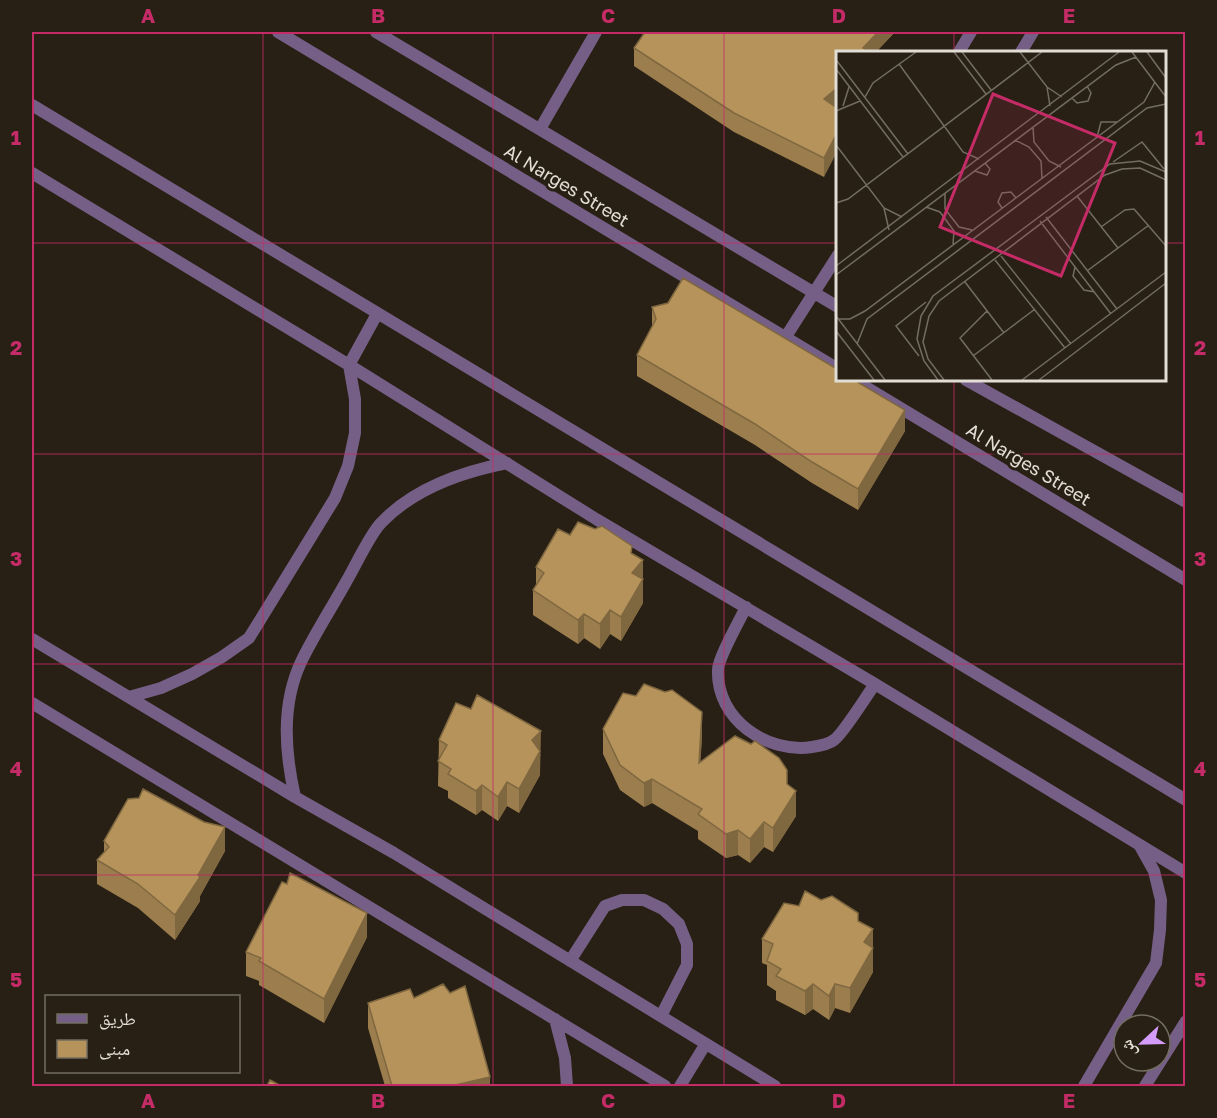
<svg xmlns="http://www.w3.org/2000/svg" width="1217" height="1118" font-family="'Golos Text','Noto Naskh Arabic',sans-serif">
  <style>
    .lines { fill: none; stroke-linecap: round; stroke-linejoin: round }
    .minor { stroke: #765f86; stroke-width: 12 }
    .wall { fill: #9c7e4e }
    .shaded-wall { fill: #7f6740 }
    .building { fill: #b5935b; stroke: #7f6740; stroke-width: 1.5 }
    .grid { fill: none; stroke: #c52c67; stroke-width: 1.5; stroke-opacity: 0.55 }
    .labels { text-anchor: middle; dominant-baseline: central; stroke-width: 6; stroke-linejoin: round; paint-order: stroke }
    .street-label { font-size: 18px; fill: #e2ddd5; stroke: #282014 }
    .inset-road { fill: none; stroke: #726c61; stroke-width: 1.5 }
    .view { fill: #c52c67; fill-opacity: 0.15; stroke: #c52c67; stroke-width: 3 }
    .inset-edge { fill: none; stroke: #e2ddd5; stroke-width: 3 }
    .neatline { fill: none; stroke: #c52c67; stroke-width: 2 }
    .grid-label { font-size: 20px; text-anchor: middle; font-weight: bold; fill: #c52c67 }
  </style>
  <rect width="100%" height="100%" fill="#282014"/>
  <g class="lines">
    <path class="minor" d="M278,32L838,369
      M376,32L838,307
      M959,52L971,32
      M1021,52L1033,32
      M32,105L1186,800
      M540,129L596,32
      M32,173L349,365L596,519L875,684L1186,873
      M785,338L838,255
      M854,380L1186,580
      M966,380L1186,502
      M746,607C740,620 718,658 718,670C716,719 767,754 812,747C819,746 829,744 834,740C843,734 867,695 875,684
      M32,639L295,797L394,853L775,1086
      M129,697L161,688L192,674L222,657L249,638L335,498L348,466L355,433V399L349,365L377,314
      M32,703L665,1086
      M295,797C285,753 281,705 301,662C314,635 331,609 346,582C355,567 370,534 381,523C414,488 461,472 507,463
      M570,961L605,906L622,900H644L663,909L679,924L687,944V965L661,1016
      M555,1019L565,1058L567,1086
      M680,1086L705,1045
      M1084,1086L1156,963L1160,930L1161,900L1154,871L1140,846
      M1145,1086L1186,1021"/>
  </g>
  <path class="wall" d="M645,32H895L876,52H837L836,108L824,177L734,132L634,66V48Z
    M652,307L855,381L905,431L858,510L812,483L755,445L637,376V355L652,327Z
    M570,535L632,554L643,560V603L621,641L610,634L600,649L584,638L578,644L533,615V590L536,587V567Z
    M603,729L702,737L700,762L787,784L796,816L773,852L764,847L750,863L738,855L726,858L698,839V831L652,803L644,807L620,790L603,754Z
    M439,740L541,755L540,756V775L519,813L507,806L498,821L482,810L476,815L448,798V791L438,786Z
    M104,841L225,851L200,896V901L175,940L138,908L97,884V860L104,852Z
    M858,921L873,929V972L850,1013L835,1008L829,1020L813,1009L805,1015L776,1000V991L767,985V965L762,963V939Z
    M367,937L324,1023L259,985V981L246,976V952Z
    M414,998L490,1086H385L368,1028V1003Z"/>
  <path class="shaded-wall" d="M878,32H895L876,52H863V48Z
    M837,88V107L824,118V99Z
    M837,133V152L824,177V158Z
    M905,410V431L858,510V489Z
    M643,560V603L621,641V617L632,573Z
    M610,610V634L600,649V624Z
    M584,614V638L578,644V620Z
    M702,712V737L699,787V763Z
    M541,731L540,775L519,813V789L532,740Z
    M652,779V803L644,807V783Z
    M507,782V806L498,821V797Z
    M482,785V810L476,815V791Z
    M796,791V816L773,852V828Z
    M764,822V847L750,863V839Z
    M225,827V851L200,896V901L175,940V915Z
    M738,830V855L726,858V834Z
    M367,913V937L324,1023V999Z
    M873,929V972L850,1013V988L864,942Z
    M813,984V1009L805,1015V991Z
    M835,984V1008L829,1020V996Z
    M490,1077V1086H451Z"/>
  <path class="building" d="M645,32H878L863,48L868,52H837V88L824,99L837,108V133L824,158L734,113L634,48Z
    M683,278L837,369V380H855H854L905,410L858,489L812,462L755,424L637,355L656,319L652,307L668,303Z
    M578,522L595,529L602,526L632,546L631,553L643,560L632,573L643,579L621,617L610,610L600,624L584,614L578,620L533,590L544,573L536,567L558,529L570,535Z
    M644,684L665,692L672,690L702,712L699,763L735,736L751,744L755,741L779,758L787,770V784L796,791L773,828L764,822L750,839L738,830L726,834L698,814L702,809L652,779L644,783L620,765L603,729L623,693L636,696Z
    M477,695L541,731L532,740L540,751L519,789L507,782L498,797L482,785L476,791L448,774L451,769L438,761L447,745L439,740L456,703L471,709Z
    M143,789L204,822L225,827L198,875L200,877L175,915L138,884L97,860L109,847L104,841L128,799L139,798Z
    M290,873L367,913L324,999L259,961L261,958L246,952L282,882L287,884Z
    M805,891L821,900L832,896L858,913V921L873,929L864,942L873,948L850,988L835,984L829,996L813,984L805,991L776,976L781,969L767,961L773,944L762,939L784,903L799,906Z
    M443,984L450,993L465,986L490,1077L451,1086H392L368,1003L410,989L414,998Z
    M270,1080L281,1086H267Z"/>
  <path class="grid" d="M263,32V1086M493,32V1086M724,32V1086M954,32V52M32,243H838M1164,243H1186M954,380V1086M32,454H1186M32,664H1186M32,875H1186"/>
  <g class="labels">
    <g class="street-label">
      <text transform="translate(567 185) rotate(31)">Al Narges Street</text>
      <text transform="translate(1029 464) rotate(31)">Al Narges Street</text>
    </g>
  </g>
  <g transform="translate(836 51)">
    <rect width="330" height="330" fill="#282014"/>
    <path class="inset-road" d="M118,1L150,43M126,1L155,39M184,1L211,36L226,46M296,1L330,46M311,1L330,27M1,10L72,103M63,13L127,101L143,108M0,18L67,106M211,36L214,55M29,46L37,32L80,1M236,47L241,52L252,50L255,42L251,35M7,55L13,36M0,60L24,50M197,76L198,91L213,110L225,116M261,86L265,71H281M179,89L193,96L205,110L206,127M0,94L48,157L66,166M277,111L306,91L328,118M139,120L151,124L154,118L149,112M109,142V158L123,176L136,179M241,145L282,197M0,152L12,148L206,1M90,156L104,161L118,180L117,193M48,157L53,179M166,157L162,151L166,142L175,141L180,147M210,166L281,258M204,170L275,263M265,176L289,159L298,158L330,195M165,205L235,293M159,209L229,297M0,215L283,1M239,216L237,225L248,239L259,241M251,220L313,174M0,224L280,14L300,6M129,231L168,282M151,260L124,287L156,329M0,265L49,329M2,268H14L29,260L308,51L319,31M0,280L38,329M21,293L31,268L311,57L330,53M83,305L60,275L90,251M137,305L199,258M102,329L88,310L81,288L85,265L97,245L274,113L304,110L330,121M108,329L92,308L87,291L93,265L103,250L269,124L286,118L304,117L330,129M186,329L330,221M203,329L330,232"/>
    <path class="view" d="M157,43L279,92L225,225L104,176Z"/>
    <rect width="330" height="330" class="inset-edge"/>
  </g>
  <rect width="1217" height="1118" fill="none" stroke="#282014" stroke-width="66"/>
  <rect x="45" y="995" width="195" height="78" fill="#282014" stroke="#726c61" stroke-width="1.5"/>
  <rect x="57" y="1014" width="30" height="9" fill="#765f86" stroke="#726c61" stroke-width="1.5"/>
  <text x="99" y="1025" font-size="18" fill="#e2ddd5">طريق</text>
  <rect x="57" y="1040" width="30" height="18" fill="#b5935b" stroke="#726c61" stroke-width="1.5"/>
  <text x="99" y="1055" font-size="18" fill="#e2ddd5">مبنى</text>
  <g transform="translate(1142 1043) rotate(248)"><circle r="28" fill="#282014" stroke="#726c61" stroke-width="1.5"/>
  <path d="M0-4.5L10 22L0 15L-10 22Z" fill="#d59bfa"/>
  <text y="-9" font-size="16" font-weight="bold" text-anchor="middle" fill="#e2ddd5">ش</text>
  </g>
  <rect x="33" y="33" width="1151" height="1052" class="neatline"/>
  <g class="grid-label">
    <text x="148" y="23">A</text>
    <text x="378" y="23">B</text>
    <text x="608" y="23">C</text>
    <text x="839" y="23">D</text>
    <text x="1069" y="23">E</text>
    <text x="16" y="145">1</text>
    <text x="1200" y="145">1</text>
    <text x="16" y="355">2</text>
    <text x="1200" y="355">2</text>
    <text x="16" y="566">3</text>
    <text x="1200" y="566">3</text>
    <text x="16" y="776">4</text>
    <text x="1200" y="776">4</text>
    <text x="16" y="987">5</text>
    <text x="1200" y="987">5</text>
    <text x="148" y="1108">A</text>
    <text x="378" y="1108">B</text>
    <text x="608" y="1108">C</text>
    <text x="839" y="1108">D</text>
    <text x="1069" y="1108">E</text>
  </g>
</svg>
